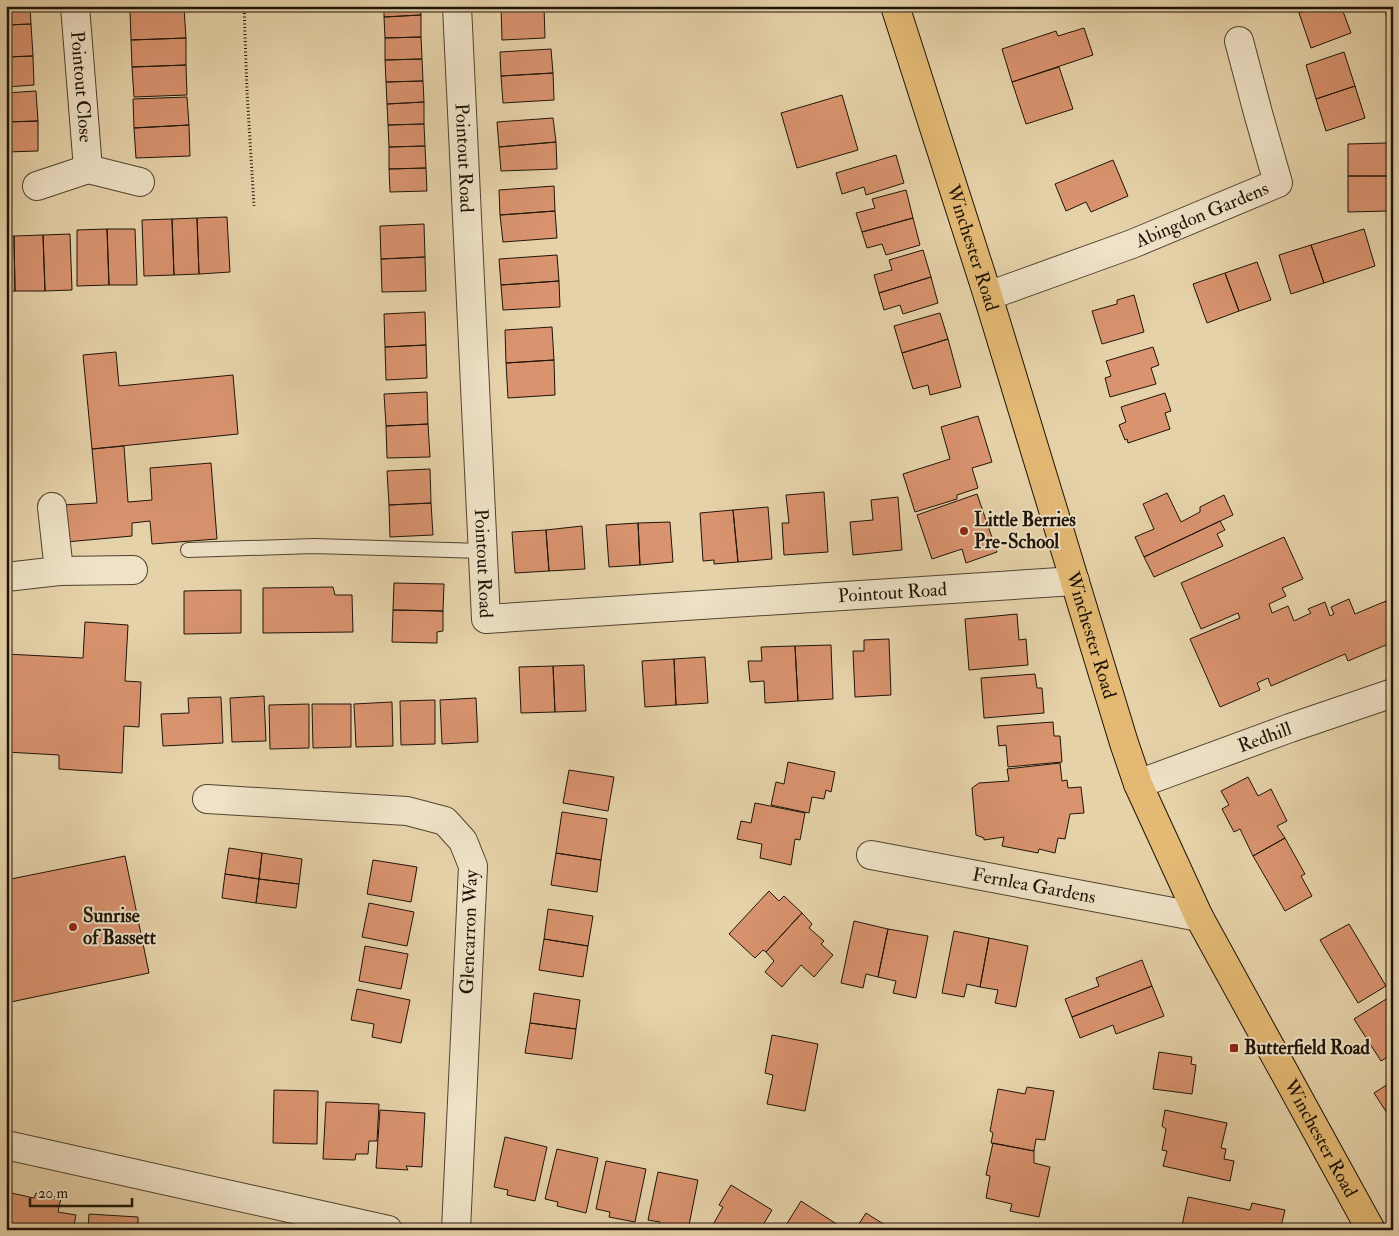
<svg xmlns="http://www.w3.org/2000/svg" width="1399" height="1236" font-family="'IM FELL Double Pica',serif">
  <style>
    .green { fill: #b7bb86; stroke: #6a6847 }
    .building { fill: #d9936f; stroke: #1e1408 }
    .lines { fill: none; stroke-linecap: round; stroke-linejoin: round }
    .service-casing { stroke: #504430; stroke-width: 16 }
    .minor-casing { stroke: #504430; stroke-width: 30 }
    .primary-casing { stroke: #1e1408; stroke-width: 30 }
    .path { stroke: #1e1408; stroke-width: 3; stroke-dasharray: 1 2.5; stroke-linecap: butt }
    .service { stroke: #efe2c7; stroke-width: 14 }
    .minor { stroke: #efe2c7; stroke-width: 28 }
    .primary { stroke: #e3b974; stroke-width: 28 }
    .poi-dot { fill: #8f2418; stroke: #efe2c7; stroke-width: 2 }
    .labels { text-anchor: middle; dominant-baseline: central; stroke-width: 4; stroke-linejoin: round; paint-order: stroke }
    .street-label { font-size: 19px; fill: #1e1408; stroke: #efe2c7 }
    .poi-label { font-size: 19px; font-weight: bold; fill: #1e1408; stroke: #efe2c7; text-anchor: start }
  </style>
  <rect width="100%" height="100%" fill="#e6d2a9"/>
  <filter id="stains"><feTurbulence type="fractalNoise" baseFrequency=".004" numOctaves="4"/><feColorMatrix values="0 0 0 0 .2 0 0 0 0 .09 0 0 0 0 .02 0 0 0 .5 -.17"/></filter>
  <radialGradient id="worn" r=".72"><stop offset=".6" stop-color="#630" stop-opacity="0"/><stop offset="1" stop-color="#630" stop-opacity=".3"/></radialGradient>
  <path class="green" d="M1384,6H1393V42Z"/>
  <path class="building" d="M6,6H30L31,24L6,25Z
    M384,6H420L421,15L384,17Z
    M501,6H544L545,38L502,40Z
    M1297,6H1319L1299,13Z
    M1319,6H1341L1351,33L1311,48L1299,13Z
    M184,8L186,38L131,40L130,10Z
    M421,15V37L385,38L384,17Z
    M31,24L33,56L6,57V25Z
    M1084,28L1093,55L1012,82L1002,49L1056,31L1058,36Z
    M421,37L422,59L385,60V38Z
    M186,38V65L132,67L131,40Z
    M551,49L553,73L501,76L500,52Z
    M1344,52L1355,86L1316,99L1306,65Z
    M33,56L34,85L6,87V57Z
    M422,59L423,81L386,82L385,60Z
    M186,65L187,95L134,97L132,67Z
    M1059,67L1073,109L1026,124L1012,82Z
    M553,73L554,100L503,103L501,76Z
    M423,81L424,102L387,104L386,82Z
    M1355,86L1365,118L1326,131L1316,99Z
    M36,91L38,121L6,122V93Z
    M842,95L858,150L797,168L781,113Z
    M187,97L189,125L134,128L133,99Z
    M424,102V124L388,125L387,104Z
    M553,118L556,142L499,147L497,122Z
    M38,121V151L6,152V122Z
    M424,124L425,146L389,147L388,125Z
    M189,125L190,156L136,158L134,128Z
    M556,142L557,169L501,171L499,147Z
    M1387,143L1388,176H1348V144Z
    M425,146L426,168L389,169V147Z
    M896,155L904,183L866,195L864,187L842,194L836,173Z
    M1113,160L1128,196L1091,212L1086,202L1066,211L1055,184Z
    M426,168L427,191L390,192L389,169Z
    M1348,176H1388V211L1348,212Z
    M554,186L555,211L500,215L499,190Z
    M906,190L913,218L862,232L856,213L875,208L872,199Z
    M555,211L557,238L503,242L500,215Z
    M227,217L230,272L199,274L197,218Z
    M197,218L199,274L174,275L172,219Z
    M913,218L920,245L886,255L882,244L867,248L862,232Z
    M172,219L174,275L144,276L142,220Z
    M424,224L425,257L381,259L380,226Z
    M107,229H135L137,285H109Z
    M107,229L109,285L77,286V230Z
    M1364,229L1375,266L1324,283L1311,245Z
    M70,234L72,290L45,291L43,235Z
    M43,235L45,291H15L14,236Z
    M6,236H14L15,291L6,292Z
    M1311,245L1324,283L1291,294L1279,255Z
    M923,250L931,277L879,293L874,275L892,270L889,260Z
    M557,255L559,281L501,285L499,259Z
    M425,257L426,291L382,292L381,259Z
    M1257,262L1271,300L1239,311L1225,273Z
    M1225,273L1239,311L1207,323L1193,284Z
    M931,277L938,303L903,314L900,305L884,310L879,293Z
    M559,281L560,307L503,310L501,285Z
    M1134,295L1144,332L1102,344L1092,311L1117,304V300Z
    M425,312L426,345L385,347L384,314Z
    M940,313L948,339L902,353L894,326Z
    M552,327L554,360L506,363L505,330Z
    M948,339L961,387L930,395L928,385L913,389L902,353Z
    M426,345L427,378L386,380L385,347Z
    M1153,347L1159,365L1151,368L1156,384L1110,397L1105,378L1111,376L1106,361Z
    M116,352L119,386L233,375L238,434L92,449L83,355Z
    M554,360L555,395L508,398L506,363Z
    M427,392L428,424L386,426L384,394Z
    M1165,393L1171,411L1165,413L1170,429L1128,443L1127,439L1125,440L1119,425L1126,422L1121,407Z
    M978,416L992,462L972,468L978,488L957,495V499L915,512L903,474L950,459L941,427Z
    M428,424L430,457L387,458L386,426Z
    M124,446L128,502L152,500L150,468L211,463L217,539L152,544L150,521L132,523V536L66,542L63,505L97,503L92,449Z
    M430,469L431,503L389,505L387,471Z
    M824,492L828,552L784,555L782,523H789L786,495Z
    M1167,493L1181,522L1200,512V507L1224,495L1233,515L1144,557L1135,537L1154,529L1143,504Z
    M977,494L997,552L966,563L962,549L932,559L917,515Z
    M898,497L902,550L853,555L850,522L873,520L871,500Z
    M431,503L433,535L390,537L389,505Z
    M768,507L772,559L738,562L733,510Z
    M733,510L738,562L714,564V560L703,561L700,513Z
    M1220,521L1225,530L1217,534L1223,546L1154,577L1144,557Z
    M670,522L673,562L640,565L638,523Z
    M638,523L640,565L609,567L606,525Z
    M582,526L585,569L549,571L546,530Z
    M546,530L549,571L515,573L512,532Z
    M1284,537L1303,579L1282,588L1286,596L1269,604L1272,613L1288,606L1294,621L1311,613L1308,609L1325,602L1330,616L1334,614L1331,607L1349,599L1355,614L1386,601L1393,617V642L1348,661L1345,654L1271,686L1268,678L1257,683L1260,690L1220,707L1190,639L1240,618L1238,613L1201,629L1181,583Z
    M394,583L444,584L443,611L393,610Z
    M333,587L335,595H352L353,632L263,633V588Z
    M241,590V633L184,634V591Z
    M393,610L443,611V631L437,632V643L392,642Z
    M1017,614L1019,640L1026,639L1028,665L969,670L965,619Z
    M85,622L128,625L125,681L141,682L139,727L124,726L122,773L59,769V755L6,752V654L83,658Z
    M889,639L891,695L855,697L853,651H864V640Z
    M831,645L833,699L798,701L795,646Z
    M795,646L798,701L765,703L764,681L750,682L748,661H762L761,647Z
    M705,657L708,703L676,705L674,659Z
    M674,659L676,705L645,707L642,661Z
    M584,665L586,711L555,712L553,666Z
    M553,666L555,712L521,713L519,667Z
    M1035,674L1037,688H1042L1044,713L984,718L981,678Z
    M264,696L266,741L232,742L230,698Z
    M221,697L223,743L163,746L161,714L189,713L188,698Z
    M476,698L478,742L442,744L440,700Z
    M435,700V744L401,745L400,701Z
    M392,702L393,746L356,747L354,704Z
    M309,704V748L270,749L269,705Z
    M312,704H351V747L313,748Z
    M1053,722L1054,736H1060L1062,762L1008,767L1006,745L999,746L997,726Z
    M788,762L835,772L831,792L826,790L824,799L812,797L809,813L771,805L776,782L784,784Z
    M1060,763L1062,781L1067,780L1068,788L1081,787L1084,813L1070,814L1065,839L1058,838L1055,853L1039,849L1038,853L1002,846L1004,837L984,840V838L976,835L972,788L979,783L1009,781L1007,769Z
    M569,770L614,777L608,811L563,803Z
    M1248,777L1258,796L1271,789L1287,821L1277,826L1285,838L1253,856L1240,829L1234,832L1222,809L1229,805L1221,791Z
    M755,803L805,813L800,840L795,839L791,865L760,858L762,844L737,839L741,821L751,823Z
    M562,812L607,819L601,860L556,853Z
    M1285,838L1305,874L1301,876L1312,896L1285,911L1253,856Z
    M229,848L262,853L259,879L225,874Z
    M262,853L302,859L299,884L259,879Z
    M556,853L601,860L597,892L551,885Z
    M125,856L149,973L6,1003V880Z
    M373,860L417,867L411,902L367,894Z
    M225,874L259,879L256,903L222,898Z
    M259,879L299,884L296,908L256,903Z
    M769,891L779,901L784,896L802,913L766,952L763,950L755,958L729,934Z
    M369,903L414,912L407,946L362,937Z
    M548,909L593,916L588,946L544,939Z
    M802,913L812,924L809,928L824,941L821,944L833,955L814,977L801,965L782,987L765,972L774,961L766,952Z
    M854,921L888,929L878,977L866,974L863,988L841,983Z
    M1349,924L1386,986L1358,1003L1320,940Z
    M888,929L928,936L916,998L893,993L896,981L878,977Z
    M954,931L989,938L980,987L967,984L964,997L942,993Z
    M989,938L1028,946L1016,1007L995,1003L998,990L980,987Z
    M544,939L588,946L583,977L539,970Z
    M365,946L408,954L401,989L359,981Z
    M1142,960L1152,986L1072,1017L1065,999L1099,986L1096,978Z
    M1152,986L1164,1016L1116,1034L1113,1025L1080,1038L1072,1017Z
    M357,989L410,1000L401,1043L372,1037L374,1024L351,1020Z
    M534,993L580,1000L576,1029L530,1023Z
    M1388,998L1393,1005V1054L1381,1061L1354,1019Z
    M530,1023L576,1029L572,1059L525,1053Z
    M772,1035L818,1044L805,1111L767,1104L773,1075L765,1073Z
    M1159,1052L1192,1057L1191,1064L1196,1065L1192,1094L1153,1089Z
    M1393,1081V1113L1389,1116L1374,1093Z
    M1027,1087L1054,1091L1045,1140L1036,1139L1034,1151L991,1143L993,1133L990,1131L998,1089L1025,1094Z
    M274,1090L318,1091L317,1144L273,1143Z
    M326,1102L379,1104L377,1141H369L368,1154H356L355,1160L323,1159Z
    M380,1110L425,1113L422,1167L406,1166L408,1170L376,1168Z
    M1165,1110L1227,1123L1221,1148L1226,1149L1224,1159L1234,1161L1230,1181L1163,1166L1167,1151L1162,1150L1166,1129L1162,1126Z
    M505,1137L547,1147L535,1201L507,1195L508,1190L494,1187Z
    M993,1143L1034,1151V1163L1050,1167L1039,1217L1010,1211L1012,1204L986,1198L990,1176L986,1175Z
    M557,1149L598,1158L586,1213L557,1206L558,1202L545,1199Z
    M606,1161L646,1169L635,1222L609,1217L610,1212L596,1209Z
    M658,1172L698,1180L688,1230H670L658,1227L660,1222L648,1220Z
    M731,1185L772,1210L760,1230H710L723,1207L719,1205Z
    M11,1193L34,1198L36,1193L61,1198L58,1212L76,1215L73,1230H6V1217Z
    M1188,1197L1250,1210L1252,1203L1285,1210L1281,1226L1291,1228L1290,1230H1181Z
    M801,1201L838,1225L835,1230H783Z
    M866,1213L893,1230H855Z
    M89,1214L138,1217V1230H88Z"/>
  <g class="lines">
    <defs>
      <path id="service" d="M188,550L314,546L482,551"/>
      <g id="minor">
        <path id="s1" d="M75,6L88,169L140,182"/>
        <path id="s2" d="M457,6L486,619L1075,581"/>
        <path d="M37,186L88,169"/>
        <path id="s3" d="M988,296L1132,244L1278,183L1258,113L1239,41"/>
        <path d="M52,507L59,571"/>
        <path d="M6,577L59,571L133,570"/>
        <path id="s4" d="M1138,784L1290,728L1393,693"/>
        <path d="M207,799L407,811L445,821L463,841L473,866L456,1230"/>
        <path id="s5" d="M871,855L1199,917"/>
        <path d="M6,1145L388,1230"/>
      </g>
      <g id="primary">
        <path id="s6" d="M895,6L988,296L1124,743L1138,784L1199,917L1371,1230"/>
      </g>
    </defs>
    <use href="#service" class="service-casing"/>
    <use href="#minor" class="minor-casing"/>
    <use href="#primary" class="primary-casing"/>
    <path class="path" d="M244,6L247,91L254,206"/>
    <use href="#service" class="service"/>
    <use href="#minor" class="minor"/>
    <use href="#primary" class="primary"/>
  </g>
  <g class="poi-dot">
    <circle cx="964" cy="531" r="5"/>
    <circle cx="73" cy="927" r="5"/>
    <rect x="1229" y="1043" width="10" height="10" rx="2.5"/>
  </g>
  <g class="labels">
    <g class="street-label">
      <text stroke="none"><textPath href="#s1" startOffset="81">Pointout Close</textPath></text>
      <text stroke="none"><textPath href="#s2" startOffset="152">Pointout Road</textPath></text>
      <text stroke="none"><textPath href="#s3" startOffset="229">Abingdon Gardens</textPath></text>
      <text stroke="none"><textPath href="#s6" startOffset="254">Winchester Road</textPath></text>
      <text stroke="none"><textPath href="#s2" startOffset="558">Pointout Road</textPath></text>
      <text stroke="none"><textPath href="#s2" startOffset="1021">Pointout Road</textPath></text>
      <text stroke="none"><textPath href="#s6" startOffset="659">Winchester Road</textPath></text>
      <text stroke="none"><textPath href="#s4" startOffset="135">Redhill</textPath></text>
      <text stroke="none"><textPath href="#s5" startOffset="166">Fernlea Gardens</textPath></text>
      <text transform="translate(469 932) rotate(-88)">Glencarron Way</text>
      <text stroke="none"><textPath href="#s6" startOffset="1214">Winchester Road</textPath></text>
    </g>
    <g class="poi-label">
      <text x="974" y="520">Little Berries<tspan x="974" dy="22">Pre-School</tspan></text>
      <text x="83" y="916">Sunrise<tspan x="83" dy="22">of Bassett</tspan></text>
      <text x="1244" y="1048">Butterfield Road</text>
    </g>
  </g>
  <rect width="1399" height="1236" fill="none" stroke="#e6d2a9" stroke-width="25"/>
  <rect x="8" y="8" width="1384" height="1221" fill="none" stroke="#1e1408" stroke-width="2.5"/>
  <rect x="12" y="12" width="1374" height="1211" fill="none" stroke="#1e1408"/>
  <path d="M30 1198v8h102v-8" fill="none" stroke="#1e1408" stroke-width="2.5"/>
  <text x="38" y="1198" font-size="15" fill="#1e1408" stroke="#efe2c7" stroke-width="4" paint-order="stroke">20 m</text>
  <rect width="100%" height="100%" filter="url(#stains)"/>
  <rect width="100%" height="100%" fill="url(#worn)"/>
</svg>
